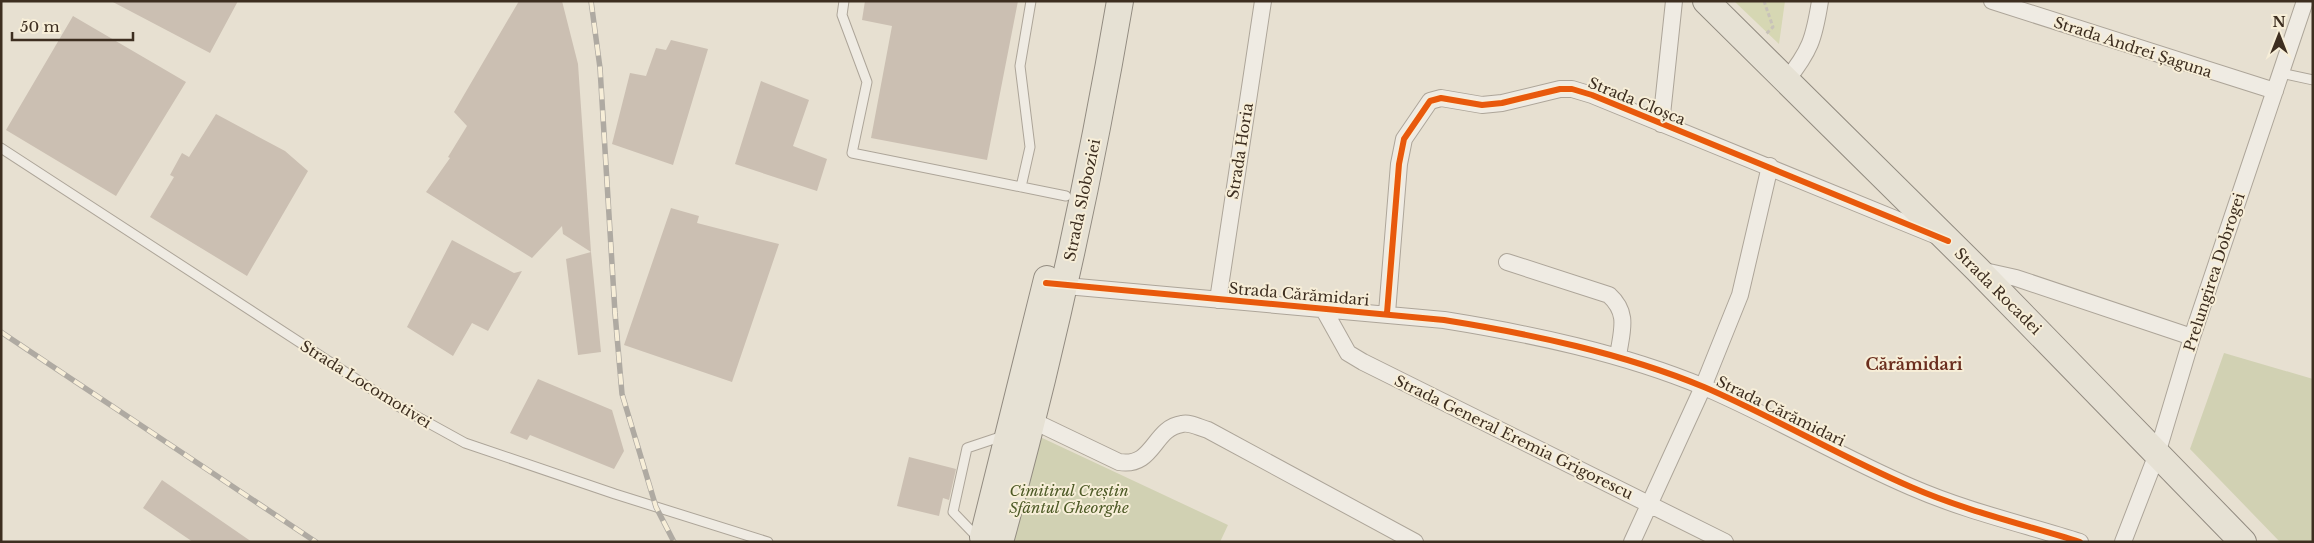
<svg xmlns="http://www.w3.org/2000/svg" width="2314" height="543" font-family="'Libre Baskerville',serif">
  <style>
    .green { fill: #d6d7b3 }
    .cemetery { fill: #d1d1b3 }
    .building { fill: #cbbfb2 }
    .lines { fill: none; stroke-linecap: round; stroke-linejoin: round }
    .lane-casing { stroke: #ada599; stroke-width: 11 }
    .street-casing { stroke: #ada599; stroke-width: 18 }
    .primary-casing { stroke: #928b80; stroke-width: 28 }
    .path { stroke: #c8c2b9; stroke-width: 3; stroke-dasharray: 4 2.5; stroke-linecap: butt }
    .lane { stroke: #efebe3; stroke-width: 9 }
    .street { stroke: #efebe3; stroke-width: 16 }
    .primary { stroke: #e6e1d4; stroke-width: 26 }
    .rail-casing { stroke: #afaaa2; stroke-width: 5.5 }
    .rail { stroke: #f7eed8; stroke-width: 4; stroke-dasharray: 11; stroke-linecap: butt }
    .cycleway-casing { stroke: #f7eed8; stroke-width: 9 }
    .cycleway { stroke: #e8590c; stroke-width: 6 }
    .labels { text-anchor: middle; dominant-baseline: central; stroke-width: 4; stroke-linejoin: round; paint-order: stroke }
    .street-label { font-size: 15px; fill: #3d2e20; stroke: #f7eed8 }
    .park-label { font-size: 15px; font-style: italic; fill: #4d5a26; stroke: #f7eed8 }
    .neighbourhood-label { font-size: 16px; font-weight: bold; fill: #6b2e1e; stroke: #f7eed8 }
  </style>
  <rect width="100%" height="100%" fill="#e7e0d1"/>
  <path class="green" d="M1734,1H1785L1779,44Z"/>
  <path class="cemetery" d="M2224,353L2313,379V542H2280L2190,449Z
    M1038,436L1228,525L1220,542H1013Z"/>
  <path class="building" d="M111,1H238L210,53Z
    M519,1H562L578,64L591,252L563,234L562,226L532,258L426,192L450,158L448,157L467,126L454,112Z
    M865,1H1018L987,160L871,138L892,26L862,20Z
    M73,16L186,82L116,196L6,130Z
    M671,40L708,49L673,165L612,144L630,73L646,76L656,48L666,50Z
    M761,81L809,100L793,146L827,159L817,191L735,164Z
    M216,114L285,151L308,171L247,276L150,217L174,177L170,175L182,153L189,157Z
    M671,208L699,216L697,223L779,244L732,382L624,345Z
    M452,240L514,273L522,271L488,331L472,323L453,356L407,327Z
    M591,252L601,352L578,355L566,259Z
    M538,379L612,410L624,451L614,469L530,435L527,440L510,433Z
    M909,457L956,469L949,500L943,498L939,516L897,506Z
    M162,480L252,542H193L143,508Z"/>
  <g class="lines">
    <defs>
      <path id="lane" d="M844,1L842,15L867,82L852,153L1066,196
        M2281,73L2313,80
        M1,148L396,405L465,443L615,494L768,542
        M1021,187L1030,147L1020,66L1031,1
        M979,539L953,512L967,448L1003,436"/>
      <path id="street" d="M1992,1L2275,91
        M1786,81C1810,51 1814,39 1820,1
        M1661,124L1674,1
        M1507,262L1609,295C1630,314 1621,332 1618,357
        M1980,270L2016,278L2192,337
        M1055,285L1444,320C1531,334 1622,353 1704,387C1774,417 1841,457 1911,487C1966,511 2023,524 2080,542
        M1218,300L1263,1
        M1324,310L1348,353L1363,362L1725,542
        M1387,313L1399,164L1404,139L1430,101L1441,98L1482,105L1502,103L1560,89H1572L1592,95L1937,236
        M1025,417L1119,462C1154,468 1153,428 1182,424C1190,422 1200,428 1208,430L1415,542
        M1632,542L1703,387L1740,295L1770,166
        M2123,542L2157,454L2192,337L2305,1"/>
      <path id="primary" d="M1706,1L1977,269L2243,542
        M983,537L1047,279
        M1000,542C1049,364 1089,183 1120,1"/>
    </defs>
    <use href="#lane" class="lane-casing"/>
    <use href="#street" class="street-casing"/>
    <use href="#primary" class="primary-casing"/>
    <path class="path" d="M1764,1L1773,27L1766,34"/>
    <use href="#lane" class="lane"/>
    <use href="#street" class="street"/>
    <use href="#primary" class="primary"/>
    <defs>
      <path id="rail" d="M591,1L600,68L615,313L622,394L656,507L674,542
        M1,332L316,542"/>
    </defs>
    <use href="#rail" class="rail-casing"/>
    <use href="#rail" class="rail"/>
    <defs>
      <path id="cycleway" d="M1046,283L1444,320C1531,334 1622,353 1704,387C1774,417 1841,457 1911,487C1966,511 2023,524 2080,542
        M1387,313L1399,164L1404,139L1430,101L1441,98L1482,105L1502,103L1560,89H1572L1592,95L1948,241"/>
    </defs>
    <use href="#cycleway" class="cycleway-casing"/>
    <use href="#cycleway" class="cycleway"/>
  </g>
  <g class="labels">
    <g class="street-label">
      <text transform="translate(2133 47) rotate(18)">Strada Andrei Șaguna</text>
      <text transform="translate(1637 101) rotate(22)">Strada Cloșca</text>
      <text transform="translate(1240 151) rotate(-81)">Strada Horia</text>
      <text transform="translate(1082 200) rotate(-78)">Strada Sloboziei</text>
      <text transform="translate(2214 272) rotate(-72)">Prelungirea Dobrogei</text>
      <text transform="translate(1998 291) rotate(45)">Strada Rocadei</text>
      <text transform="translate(1299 294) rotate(5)">Strada Cărămidari</text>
      <text transform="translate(366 384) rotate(32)">Strada Locomotivei</text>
      <text transform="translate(1781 411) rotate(26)">Strada Cărămidari</text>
      <text transform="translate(1514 437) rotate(26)">Strada General Eremia Grigorescu</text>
    </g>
    <g class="park-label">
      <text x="1069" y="490">Cimitirul Creștin<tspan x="1069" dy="17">Sfântul Gheorghe</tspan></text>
    </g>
    <g class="neighbourhood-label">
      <text x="1914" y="364">Cărămidari</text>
    </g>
  </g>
  <rect width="2314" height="543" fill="none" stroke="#3d2e20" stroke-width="5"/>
  <g transform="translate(2279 35)" stroke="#f7eed8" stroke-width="4" paint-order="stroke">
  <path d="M0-4L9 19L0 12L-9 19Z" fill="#3d2e20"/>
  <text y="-8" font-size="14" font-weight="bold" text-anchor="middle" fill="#3d2e20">N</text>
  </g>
  <path d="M12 32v8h121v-8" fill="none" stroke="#3d2e20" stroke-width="2.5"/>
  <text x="20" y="32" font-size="15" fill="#3d2e20" stroke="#f7eed8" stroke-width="4" paint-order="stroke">50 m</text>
</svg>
